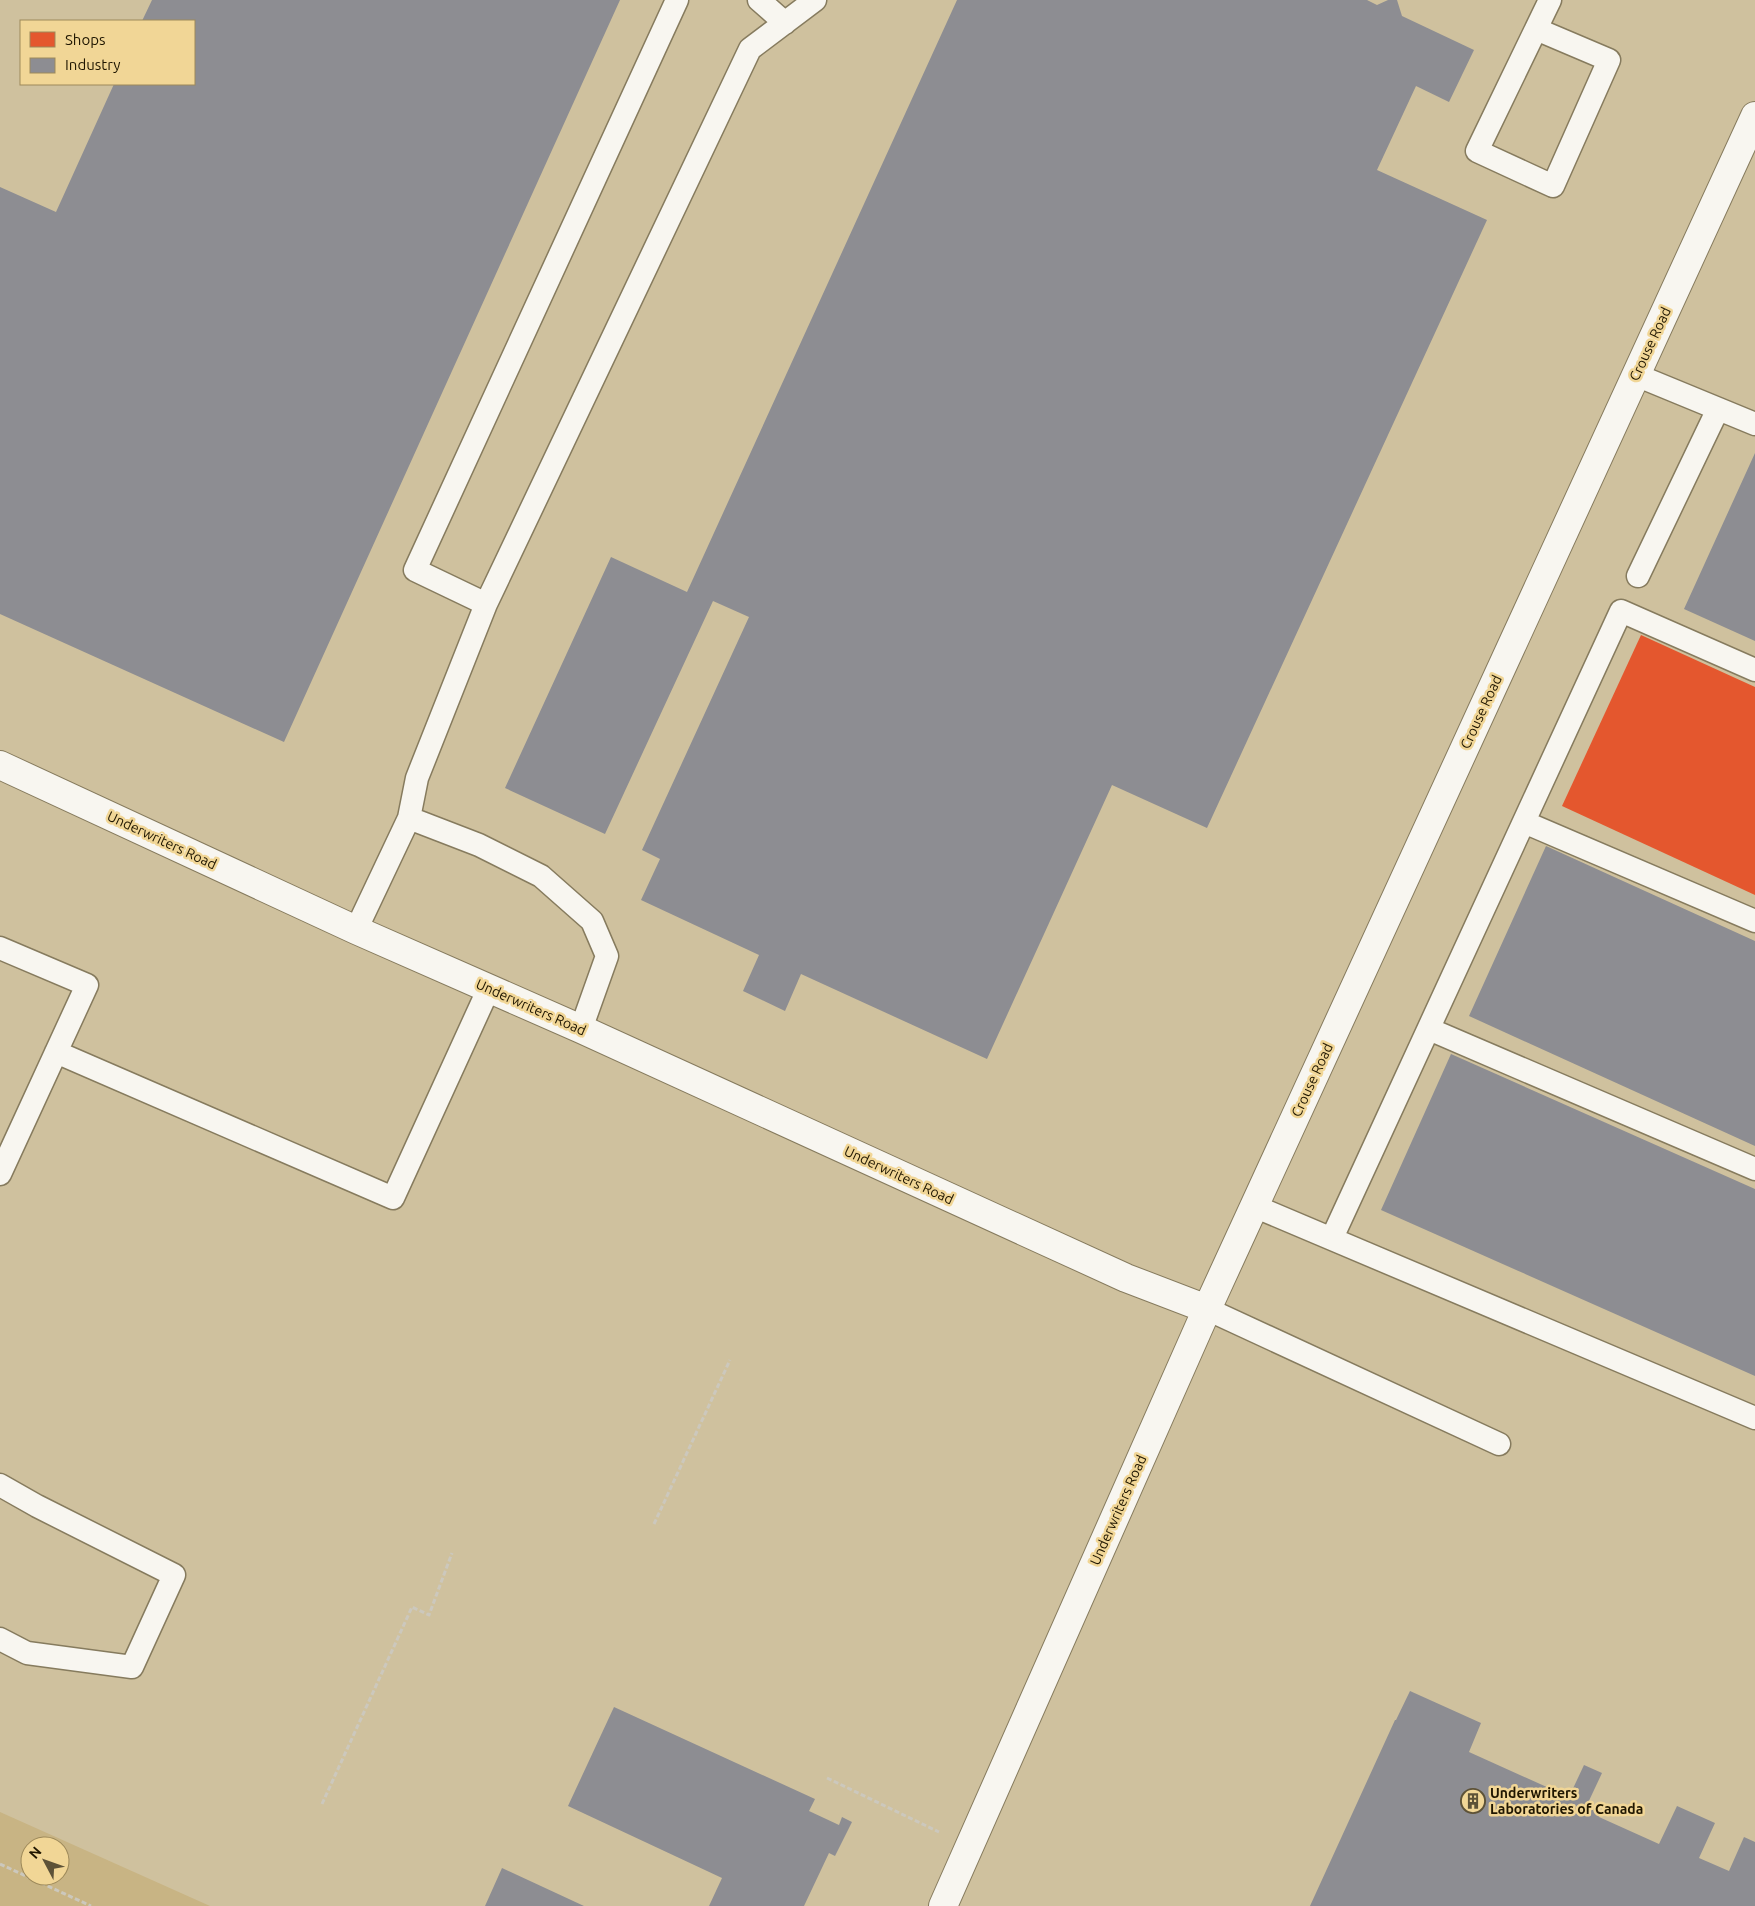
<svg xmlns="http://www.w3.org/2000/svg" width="1755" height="1906" font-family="Ubuntu,sans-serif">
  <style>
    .green { fill: #c8b484; fill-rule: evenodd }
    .shops { fill: #e4572e }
    .industry { fill: #8d8d92 }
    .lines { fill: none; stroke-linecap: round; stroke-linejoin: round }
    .lane-casing { stroke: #867b5e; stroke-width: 25 }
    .street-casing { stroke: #867b5e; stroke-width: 30 }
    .path { stroke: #ccc8bd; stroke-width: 3; stroke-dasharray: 5 2.5; stroke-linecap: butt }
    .lane { stroke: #f8f6f0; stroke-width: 22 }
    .street { stroke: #f8f6f0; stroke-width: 28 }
    .labels { text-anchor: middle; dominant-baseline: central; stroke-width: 5; stroke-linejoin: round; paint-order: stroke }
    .street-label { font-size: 14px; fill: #1f1600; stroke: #f1d696 }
    .poi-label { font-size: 14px; font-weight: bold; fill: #1f1600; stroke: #f1d696; text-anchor: start }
  </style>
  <rect width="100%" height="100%" fill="#cfc19e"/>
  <path class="green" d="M0,1812L210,1906H0ZM30,1846H60V1876H30Z"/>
  <path class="shops" d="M1641,635L1755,687V895L1562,806Z"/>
  <path class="industry" d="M152,0H620L284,742L0,614V187L56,212L114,84H194V21H142Z
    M957,0H1367L1377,5L1388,0H1397L1402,16L1474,50L1449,102L1416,86L1377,170L1487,220L1207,828L1112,785L987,1059L801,974L785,1011L743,991L759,955L641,900L660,859L642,850L749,617L713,601L605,834L505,788L611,557L687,592Z
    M1755,453V641L1684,609Z
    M1546,846L1755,941V1146L1469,1016Z
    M1451,1054L1755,1189V1376L1381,1210Z
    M1410,1691L1481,1723L1469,1752L1569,1797L1584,1765L1602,1773L1587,1805L1601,1811L1599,1817L1659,1844L1677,1806L1715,1823L1699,1858L1729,1871L1744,1837L1755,1842V1906H1310L1395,1720H1396Z
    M614,1707L815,1799L809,1811L839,1825L842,1817L852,1822L835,1856L829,1853L804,1906H709L722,1878L568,1806Z
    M502,1868L584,1906H485Z"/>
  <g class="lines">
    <defs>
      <path id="lane" d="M759,0L785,23
        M1536,29L1609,60L1553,186L1477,151L1550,0
        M1636,375L1755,424
        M1638,576L1718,409
        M486,604L415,570L677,0
        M409,818L479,845L541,876L592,921L607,956L581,1029
        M1524,822L1755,921
        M356,930L409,818L417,778L486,604L750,49L815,0
        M0,948L87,985L0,1174
        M1429,1029L1755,1169
        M56,1052L393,1198L489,988
        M1254,1206L1755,1418
        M1332,1238L1621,611L1755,670
        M1207,1309L1499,1444
        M0,1485L37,1506L174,1575L132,1667L27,1653L0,1639"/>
      <path id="street" d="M0,765L356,930L581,1029L1126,1278L1207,1309
        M943,1906L1207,1309L1755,116"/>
    </defs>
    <use href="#lane" class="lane-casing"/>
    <use href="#street" class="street-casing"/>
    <path class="path" d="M654,1524L730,1360
      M827,1778L939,1832
      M322,1804L412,1607L429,1615L452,1553
      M0,1864L91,1906"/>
    <use href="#lane" class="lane"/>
    <use href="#street" class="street"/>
  </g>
  <defs>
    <symbol id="building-ring" viewBox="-11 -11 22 22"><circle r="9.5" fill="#f1d696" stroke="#5d5237" stroke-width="1.5"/><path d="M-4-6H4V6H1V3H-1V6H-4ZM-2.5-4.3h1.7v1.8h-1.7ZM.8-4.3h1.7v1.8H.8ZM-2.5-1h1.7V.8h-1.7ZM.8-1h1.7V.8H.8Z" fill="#5d5237"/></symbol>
  </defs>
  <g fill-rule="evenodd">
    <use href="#building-ring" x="1459" y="1787" width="28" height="28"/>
  </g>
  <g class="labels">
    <g class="street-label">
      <text transform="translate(1650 344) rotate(-65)">Crouse Road</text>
      <text transform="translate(1481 712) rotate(-65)">Crouse Road</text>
      <text transform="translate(162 840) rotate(25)">Underwriters Road</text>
      <text transform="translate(531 1007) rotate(24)">Underwriters Road</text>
      <text transform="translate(1312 1080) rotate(-65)">Crouse Road</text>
      <text transform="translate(899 1175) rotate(25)">Underwriters Road</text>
      <text transform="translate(1118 1510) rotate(-66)">Underwriters Road</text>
    </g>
    <g class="poi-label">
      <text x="1490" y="1793">Underwriters<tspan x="1490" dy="16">Laboratories of Canada</tspan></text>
    </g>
  </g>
  <rect x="20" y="20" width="175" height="65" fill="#f1d696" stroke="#9d895a"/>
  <rect x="30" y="32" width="25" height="15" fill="#e4572e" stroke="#9d895a"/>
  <text x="65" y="45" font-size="15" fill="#1f1600">Shops</text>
  <rect x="30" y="58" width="25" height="15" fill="#8d8d92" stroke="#9d895a"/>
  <text x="65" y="70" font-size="15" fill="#1f1600">Industry</text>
  <g transform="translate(45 1861) rotate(311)"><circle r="24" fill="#f1d696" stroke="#9d895a"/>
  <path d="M0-4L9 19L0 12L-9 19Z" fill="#5d5237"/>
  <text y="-8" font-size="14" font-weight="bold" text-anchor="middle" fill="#1f1600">N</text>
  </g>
</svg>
